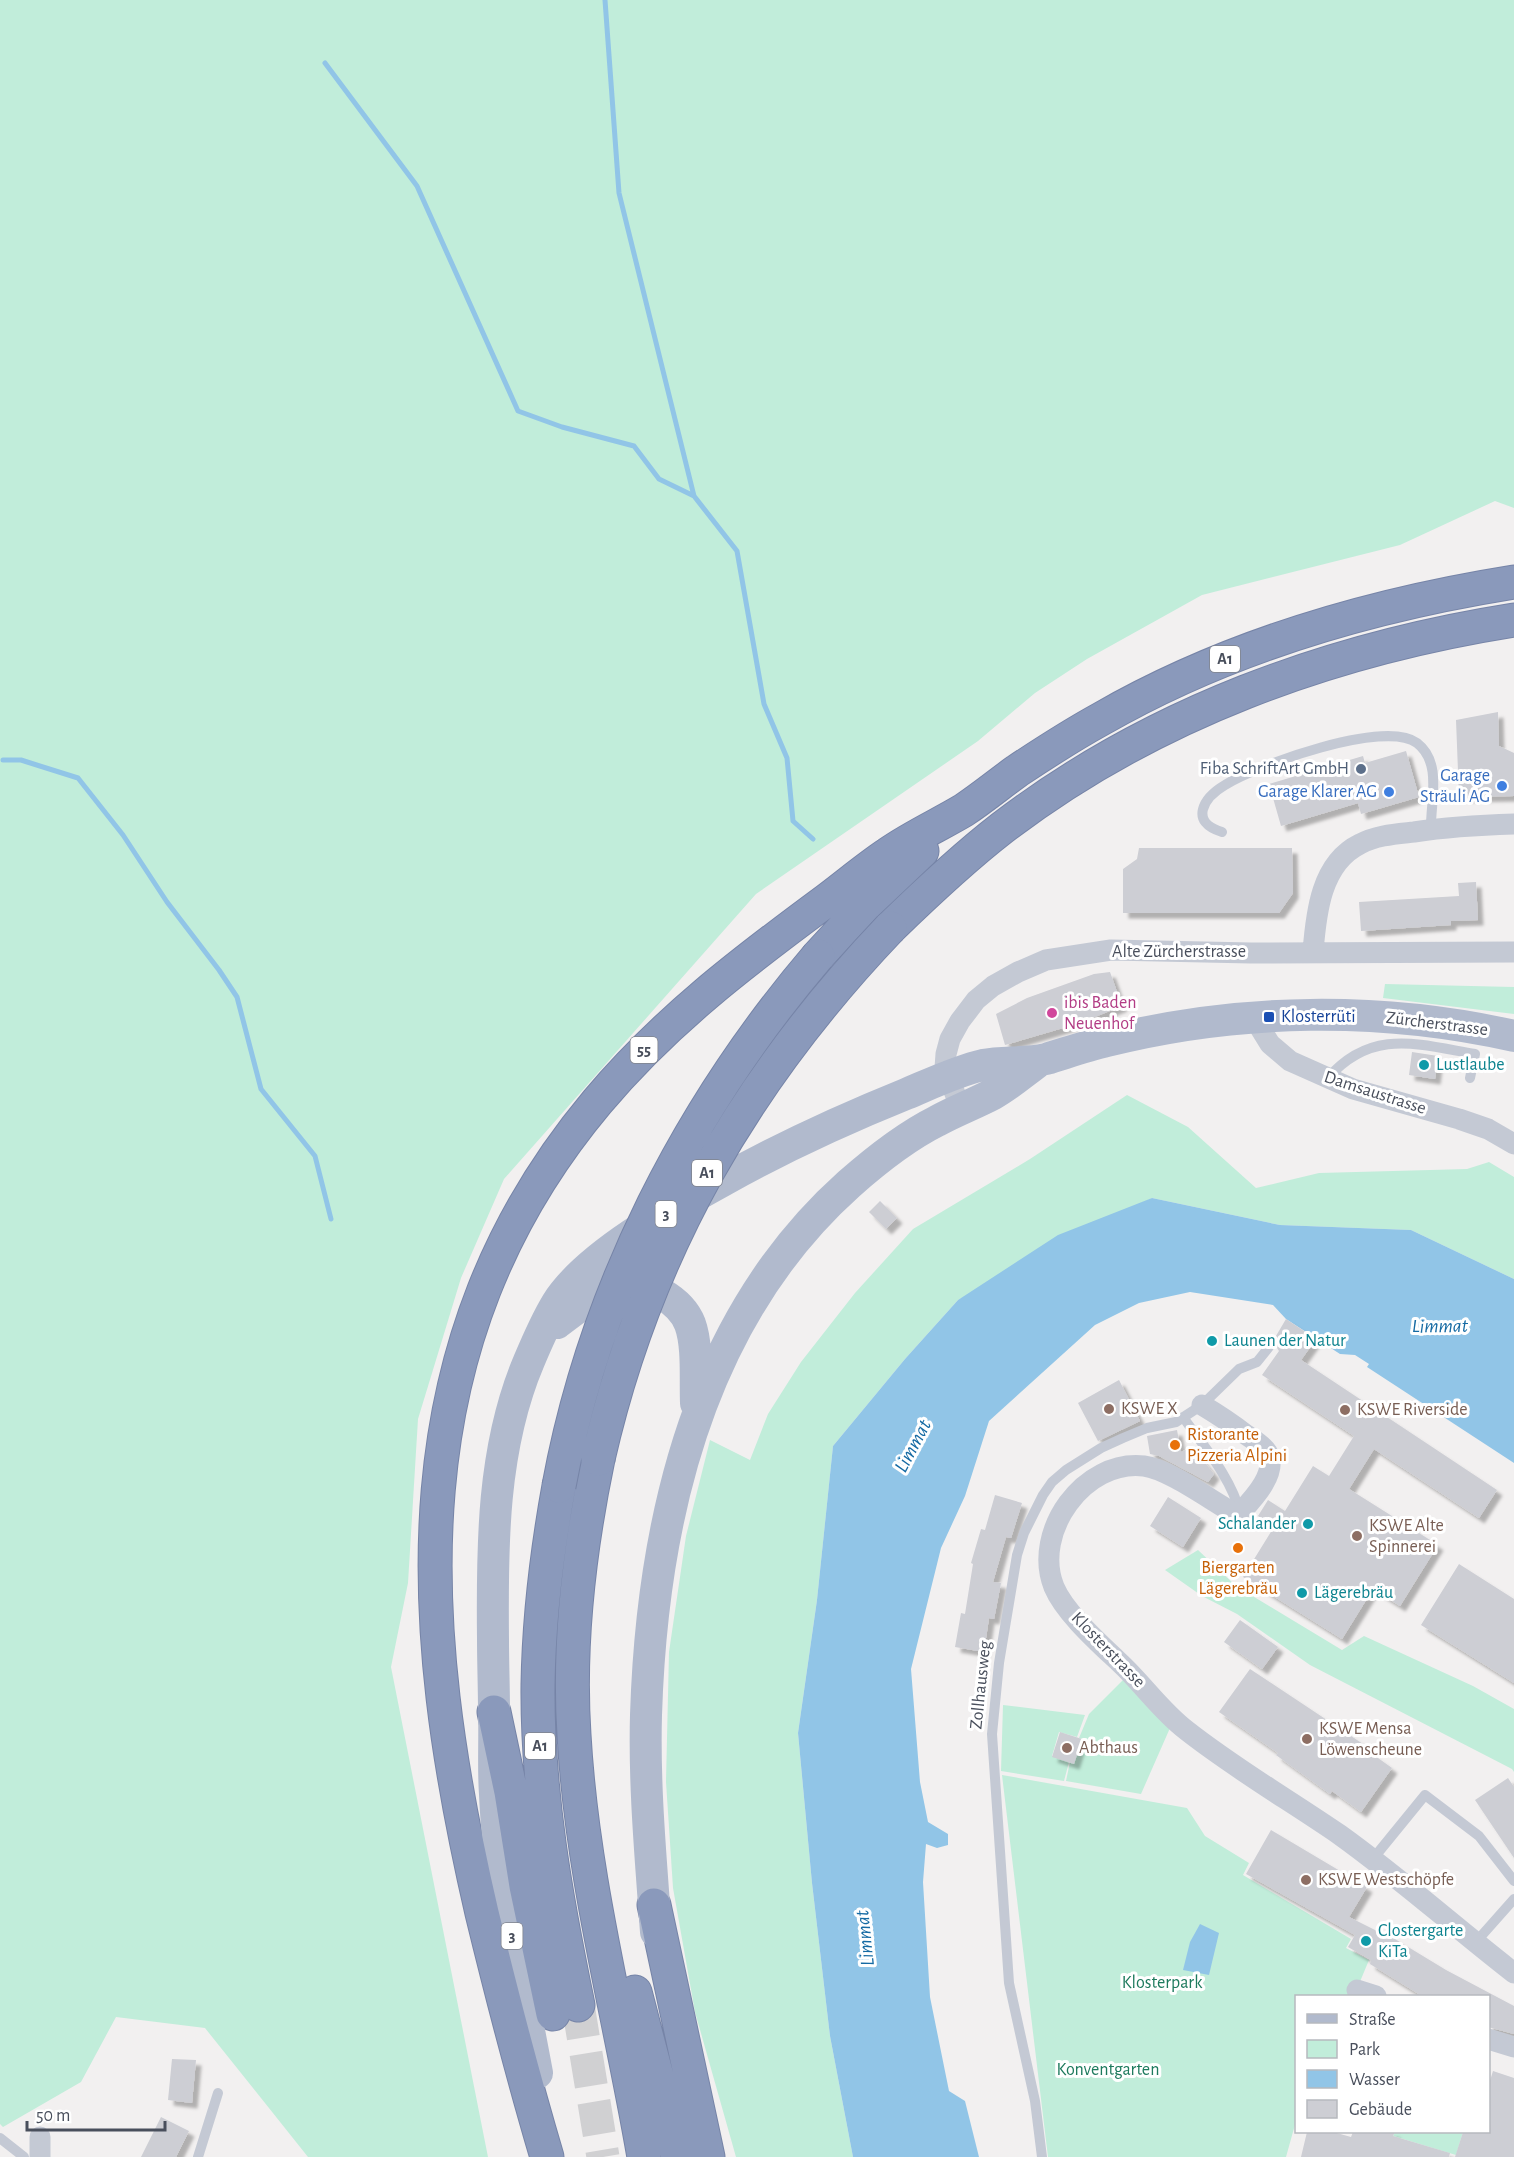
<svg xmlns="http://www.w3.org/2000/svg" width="1514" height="2157" font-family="'Alegreya Sans',sans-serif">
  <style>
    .green { fill: #c1edda }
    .water { fill: #91c5e7 }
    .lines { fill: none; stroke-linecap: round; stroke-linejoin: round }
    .stream { stroke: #91c5e7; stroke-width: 5 }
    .building { fill: #cdced4; filter: url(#shadow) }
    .motorway-tunnel { stroke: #d0d0d2; stroke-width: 33; stroke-dasharray: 33 16; stroke-linecap: butt }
    .motorway-casing { stroke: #7684a7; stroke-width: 35 }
    .service { stroke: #c4c9d4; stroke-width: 10 }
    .minor { stroke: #c4c9d4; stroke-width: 21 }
    .primary { stroke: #b1bacd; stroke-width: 32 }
    .motorway { stroke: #8a99bb; stroke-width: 33 }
    .motorway-bridge-casing { stroke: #7684a7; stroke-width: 35; stroke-linecap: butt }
    .motorway-bridge { stroke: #8a99bb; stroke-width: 33 }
    .service-dot { fill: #5c6f8a; stroke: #fff; stroke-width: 2 }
    .shop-dot { fill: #3f7fe0; stroke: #fff; stroke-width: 2 }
    .hotel-dot { fill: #d1479c; stroke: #fff; stroke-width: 2 }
    .transit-dot { fill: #1a4fb4; stroke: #fff; stroke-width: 2 }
    .culture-dot { fill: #0f9aa8; stroke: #fff; stroke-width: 2 }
    .education-dot { fill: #8d6e63; stroke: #fff; stroke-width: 2 }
    .food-dot { fill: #e8710a; stroke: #fff; stroke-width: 2 }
    .labels { text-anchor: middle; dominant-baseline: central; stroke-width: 6; stroke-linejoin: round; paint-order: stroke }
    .shield { fill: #fff; stroke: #80848d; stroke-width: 1.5 }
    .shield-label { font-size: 16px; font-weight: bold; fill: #494f5c }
    .service-label { font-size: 18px; fill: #4e5e75; stroke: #fff; text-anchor: end }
    .shop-label { font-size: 18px; fill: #366cbe; stroke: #fff; text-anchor: end }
    .street-label { font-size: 18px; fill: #494f5c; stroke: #fff }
    .hotel-label { font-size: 18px; fill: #b23c85; stroke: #fff; text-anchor: start }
    .transit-label { font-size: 18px; fill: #164399; stroke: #fff; text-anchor: start }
    .culture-label { font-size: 18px; fill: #0d838f; stroke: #fff; text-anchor: start }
    .education-label { font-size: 18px; fill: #785e54; stroke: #fff; text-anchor: start }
    .food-label { font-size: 18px; fill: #c56008; stroke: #fff; text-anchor: start }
    .park-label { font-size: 18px; fill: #1d7a5d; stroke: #fff }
    .water-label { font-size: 20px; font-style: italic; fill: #156aa3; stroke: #fff }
  </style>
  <defs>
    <filter id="shadow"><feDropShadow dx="5.5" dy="5.5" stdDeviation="1.5" flood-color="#0004"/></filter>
  </defs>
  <rect width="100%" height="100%" fill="#f2f0f0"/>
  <path class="green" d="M0,0H1514V508L1495,501L1400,545L1202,595L1087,659L1035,693L978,741L756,894L504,1179L461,1278L418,1419L408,1583L391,1667L488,2157H308L205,2028L116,2017L81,2082L3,2127L0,2124Z
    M1385,984L1514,987V1014L1383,998Z
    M1127,1095L1188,1127L1256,1188L1319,1173L1467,1169L1489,1162L1514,1177V1279L1411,1230L1280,1225L1152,1198L958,1300L905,1359L833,1446L817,1600L798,1733L812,1883L830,2036L853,2157H736L695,2012L673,1888L666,1782L669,1652L686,1536L710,1440L750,1460L768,1414L801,1362L855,1293L913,1229L1030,1159Z
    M1198,1550L1236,1586L1342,1650L1364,1636L1473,1686L1514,1709V1772L1512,1769L1310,1665L1237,1614L1202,1596L1165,1570Z
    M1123,1680L1170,1728L1141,1794L1066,1781L1070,1762L1074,1763L1082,1739L1079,1738L1089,1714Z
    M1003,1705L1085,1715L1077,1737L1059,1732L1052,1756L1069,1762L1064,1781L1001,1771Z
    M1002,1775L1187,1808L1205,1836L1249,1863L1243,1875L1351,1939L1346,1948L1369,1960L1354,1996H1296V2121L1286,2157H1048Z
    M1395,2132H1463L1456,2155L1393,2136Z"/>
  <path class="water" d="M1152,1198L1280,1225L1411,1230L1514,1279V1463L1367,1367L1369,1364L1355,1355L1340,1354L1286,1319L1273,1305L1190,1292L1139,1303L1095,1325L989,1421L965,1496L941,1548L911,1669L920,1782L928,1822L948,1834V1845L937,1848L926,1844L923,1882L930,1997L949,2091L965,2101L979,2157H853L830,2036L812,1883L798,1733L817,1600L833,1446L905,1359L958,1300L1058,1235Z
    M1200,1924L1219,1933L1209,1975L1183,1970L1190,1942Z"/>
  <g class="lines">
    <path class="stream" d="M605,0L619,193L694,496L737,551L764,704L787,758L793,821L813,839
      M325,63L417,186L518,411L562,427L634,446L659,479L694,496
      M3,760H21L78,778L123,835L167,902L219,970L237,997L261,1089L315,1156L331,1219"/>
  </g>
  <path class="building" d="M1498,712L1499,746L1514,753V796L1459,797L1456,720Z
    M1406,751L1419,797L1361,814L1358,803L1281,826L1269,784L1363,756L1365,763Z
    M1139,848H1292L1293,893L1279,913H1123V869L1137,859Z
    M1476,882L1478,920L1451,921V925L1361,931L1359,902L1459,896L1458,883Z
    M1110,972L1122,1006L1080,1023L1005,1045L996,1014L1027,998L1094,974Z
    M1412,1052L1438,1056L1435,1079L1409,1075Z
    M880,1201L897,1218L886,1229L869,1212Z
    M1286,1319L1316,1339L1301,1360L1497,1490L1479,1518L1374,1449L1349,1489L1438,1545L1400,1606L1373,1589L1342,1639L1243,1577L1274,1527L1258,1516L1268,1500L1285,1511L1313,1466L1329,1476L1354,1436L1262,1375L1279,1351L1273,1341Z
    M1119,1380L1140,1421L1098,1441L1078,1403Z
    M1177,1430L1181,1452L1192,1447L1214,1474L1208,1482L1159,1456L1150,1454L1147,1436Z
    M995,1495L1022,1503L1011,1538L1006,1537L993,1582L1001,1583L994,1619L989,1618L984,1652L955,1647L961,1613L965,1614L973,1564L971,1563L981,1529L985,1530Z
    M1168,1497L1201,1518L1183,1547L1150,1526Z
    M1459,1564L1514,1599V1683L1421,1625Z
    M1240,1620L1278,1647L1262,1669L1224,1642Z
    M1250,1669L1363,1744L1361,1746L1392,1768L1361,1812L1332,1791L1330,1794L1276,1755L1278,1753L1219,1712Z
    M1060,1732L1082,1739L1074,1764L1052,1757Z
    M1508,1778L1514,1787V1858L1475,1800Z
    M1271,1830L1367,1887L1349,1917L1385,1935V1933L1446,1970L1514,2006V2034L1488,2027V1996H1422L1370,1964L1371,1960L1348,1947L1355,1935L1246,1874Z
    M172,2059L196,2060L192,2103L168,2100Z
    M1493,2071L1514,2078V2157H1455L1463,2132H1488V2087Z
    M161,2117L189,2131L176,2157H141Z
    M1307,2132H1333L1351,2137L1353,2132H1395L1393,2136L1450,2153L1449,2157H1301Z"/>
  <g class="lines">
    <path class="motorway-tunnel" d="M578,2005L603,2157"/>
    <defs>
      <path id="motorway" d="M890,928C926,893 962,859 1002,828C1151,714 1330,649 1514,620
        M818,956L866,904L922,851
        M598,1459C579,1550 568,1643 574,1735C582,1878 620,2017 644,2157
        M559,1486C547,1552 539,1618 538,1685C537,1793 556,1899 578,2005
        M494,1712L511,1792L526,1886L553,2014
        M654,1905L708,2157
        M635,1992L678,2157
        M547,2157C523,2076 502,1995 482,1913C415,1624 394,1344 597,1102C665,1021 743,962 827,900C847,885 867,868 888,854C912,837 939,825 964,810C982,798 999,784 1017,771C1044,753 1072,735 1101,719C1228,646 1370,605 1514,582"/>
    </defs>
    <use href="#motorway" class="motorway-casing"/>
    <path class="service" d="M1222,832C1189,822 1203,798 1225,785C1257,765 1385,719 1417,743C1443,763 1430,802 1431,830
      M1327,1079C1371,1028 1417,1044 1475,1054L1470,1078
      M1183,1417C1204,1447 1231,1477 1240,1513
      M1372,1860L1425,1795L1479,1836L1514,1881
      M1475,1943L1514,1899
      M0,2138L24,2157
      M198,2157L218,2093
      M1042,2157L1035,2101L1009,1983L992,1734L999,1663L1017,1555L1024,1533L1043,1495L1052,1482L1066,1470L1101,1448L1123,1438L1147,1428L1176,1422L1202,1405L1239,1369L1257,1362L1269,1347"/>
    <path class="minor" d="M1313,952C1316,913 1321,863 1360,844C1377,835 1396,834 1414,832C1447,827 1480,825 1514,824
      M1254,1018L1270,1044L1290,1061L1353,1089L1459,1119L1488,1129L1514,1144
      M961,1109L945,1068L946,1054L950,1039L960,1021L976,1000L993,986L1018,972L1046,960L1111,950L1251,953L1514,952
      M1202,1405C1217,1414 1231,1423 1245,1434C1252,1439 1263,1445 1267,1452C1279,1472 1253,1499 1240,1513L1232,1512C1209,1499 1168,1469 1144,1466C1084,1459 1032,1532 1054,1587C1065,1613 1099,1643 1119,1662C1142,1683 1161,1711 1186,1730C1234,1768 1289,1800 1340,1835C1400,1878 1456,1928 1514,1973
      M1357,1990L1376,1996
      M1488,2039L1514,2047
      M40,2137V2157"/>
    <path class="primary" d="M557,1323C588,1299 622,1272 662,1294C674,1301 685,1311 690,1324C698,1346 695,1379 696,1403
      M656,1932C651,1860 644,1788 646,1715C652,1522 699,1318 849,1184C875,1161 905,1137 937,1121C955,1111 974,1104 993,1094C1009,1085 1024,1072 1039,1061
      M537,2073C520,1981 499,1888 495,1794C493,1767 495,1739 494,1712C494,1688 493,1663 493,1639C492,1546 492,1448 529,1361C537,1342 546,1321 557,1303C587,1255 675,1207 724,1180C783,1147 844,1119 906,1094C930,1084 957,1071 983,1065C1003,1061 1025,1064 1046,1059C1066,1053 1086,1046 1107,1041C1239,1008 1381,1006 1514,1036"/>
    <use href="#motorway" class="motorway"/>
    <defs>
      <path id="motorway-bridge" d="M598,1459C645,1252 744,1081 890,928
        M559,1486C595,1290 689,1107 818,956"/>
    </defs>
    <use href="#motorway-bridge" class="motorway-bridge-casing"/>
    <use href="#motorway-bridge" class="motorway-bridge"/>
  </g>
  <circle class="service-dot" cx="1361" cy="769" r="6"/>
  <g class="shop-dot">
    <circle cx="1502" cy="786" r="6"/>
    <circle cx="1389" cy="792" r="6"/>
  </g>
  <circle class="hotel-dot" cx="1052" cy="1013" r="6"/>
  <rect class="transit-dot" x="1263" y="1011" width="12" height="12" rx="3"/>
  <g class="culture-dot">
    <circle cx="1424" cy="1065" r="6"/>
    <circle cx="1212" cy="1341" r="6"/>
    <circle cx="1308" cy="1524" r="6"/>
    <circle cx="1302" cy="1593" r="6"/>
    <circle cx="1366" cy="1941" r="6"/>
  </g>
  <g class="education-dot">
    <circle cx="1109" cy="1409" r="6"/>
    <circle cx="1345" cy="1410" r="6"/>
    <circle cx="1357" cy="1536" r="6"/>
    <circle cx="1307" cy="1739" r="6"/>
    <circle cx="1067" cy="1748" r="6"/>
    <circle cx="1306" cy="1880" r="6"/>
  </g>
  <g class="food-dot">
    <circle cx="1175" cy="1445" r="6"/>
    <circle cx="1238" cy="1548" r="6"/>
  </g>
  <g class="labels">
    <g class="shield">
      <rect x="1210" y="646" width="30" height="26" rx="4.5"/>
      <rect x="630.5" y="1037" width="27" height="26" rx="4.5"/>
      <rect x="692" y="1160" width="30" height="26" rx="4.5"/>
      <rect x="655.5" y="1201" width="21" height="26" rx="4.5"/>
      <rect x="525" y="1733" width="30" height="26" rx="4.5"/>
      <rect x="501.5" y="1923" width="21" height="26" rx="4.5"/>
    </g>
    <g class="shield-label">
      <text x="1225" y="659">A1</text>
      <text x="644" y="1050">55</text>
      <text x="707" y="1173">A1</text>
      <text x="666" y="1214">3</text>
      <text x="540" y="1746">A1</text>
      <text x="512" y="1936">3</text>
    </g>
    <g class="service-label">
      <text x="1349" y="769">Fiba SchriftArt GmbH</text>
    </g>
    <g class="shop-label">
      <text x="1490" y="776">Garage<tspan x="1490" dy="21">Sträuli AG</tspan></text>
      <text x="1377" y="792">Garage Klarer AG</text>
    </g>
    <g class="street-label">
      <text x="1179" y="952">Alte Zürcherstrasse</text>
      <text transform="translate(1437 1024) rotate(7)">Zürcherstrasse</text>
      <text transform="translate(1375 1093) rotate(18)">Damsaustrasse</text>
      <text transform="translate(1108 1650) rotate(46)">Klosterstrasse</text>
      <text transform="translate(981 1685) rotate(-84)">Zollhausweg</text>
    </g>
    <g class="hotel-label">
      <text x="1064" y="1003">ibis Baden<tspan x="1064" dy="21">Neuenhof</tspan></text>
    </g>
    <g class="transit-label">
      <text x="1281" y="1017">Klosterrüti</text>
    </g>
    <g class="culture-label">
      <text x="1436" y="1065">Lustlaube</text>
      <text x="1224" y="1341">Launen der Natur</text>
      <text x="1296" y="1524" text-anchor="end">Schalander</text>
      <text x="1314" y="1593">Lägerebräu</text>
      <text x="1378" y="1931">Clostergarte<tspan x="1378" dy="21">KiTa</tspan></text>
    </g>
    <g class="education-label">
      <text x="1121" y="1409">KSWE X</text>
      <text x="1357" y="1410">KSWE Riverside</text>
      <text x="1369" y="1526">KSWE Alte<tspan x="1369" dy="21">Spinnerei</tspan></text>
      <text x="1319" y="1729">KSWE Mensa<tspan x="1319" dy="21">Löwenscheune</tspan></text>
      <text x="1079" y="1748">Abthaus</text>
      <text x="1318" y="1880">KSWE Westschöpfe</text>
    </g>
    <g class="food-label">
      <text x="1187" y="1435">Ristorante<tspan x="1187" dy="21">Pizzeria Alpini</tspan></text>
      <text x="1238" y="1568" text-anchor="middle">Biergarten<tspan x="1238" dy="21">Lägerebräu</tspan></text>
    </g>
    <g class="park-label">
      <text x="1162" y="1983">Klosterpark</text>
      <text x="1108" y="2070">Konventgarten</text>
    </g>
    <g class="water-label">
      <text x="1440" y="1326">Limmat</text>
      <text transform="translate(913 1446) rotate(-62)">Limmat</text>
      <text transform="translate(865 1938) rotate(-96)">Limmat</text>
    </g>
  </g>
  <rect x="1295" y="1995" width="195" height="138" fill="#ffffff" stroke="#b6b9be" stroke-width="1.5"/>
  <rect x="1307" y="2014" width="30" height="9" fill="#b1bacd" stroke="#b6b9be" stroke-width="1.5"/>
  <text x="1349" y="2025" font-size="18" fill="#494f5c">Straße</text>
  <rect x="1307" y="2040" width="30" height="18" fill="#c1edda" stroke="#b6b9be" stroke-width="1.5"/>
  <text x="1349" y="2055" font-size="18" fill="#494f5c">Park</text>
  <rect x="1307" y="2070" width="30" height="18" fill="#91c5e7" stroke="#b6b9be" stroke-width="1.5"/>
  <text x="1349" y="2085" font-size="18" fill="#494f5c">Wasser</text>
  <rect x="1307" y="2100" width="30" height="18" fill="#cdced4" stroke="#b6b9be" stroke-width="1.5"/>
  <text x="1349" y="2115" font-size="18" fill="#494f5c">Gebäude</text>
  <path d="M27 2121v9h138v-9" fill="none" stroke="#494f5c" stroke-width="3"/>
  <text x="36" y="2121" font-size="18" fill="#494f5c" stroke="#ffffff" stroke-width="4.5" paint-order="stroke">50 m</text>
</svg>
